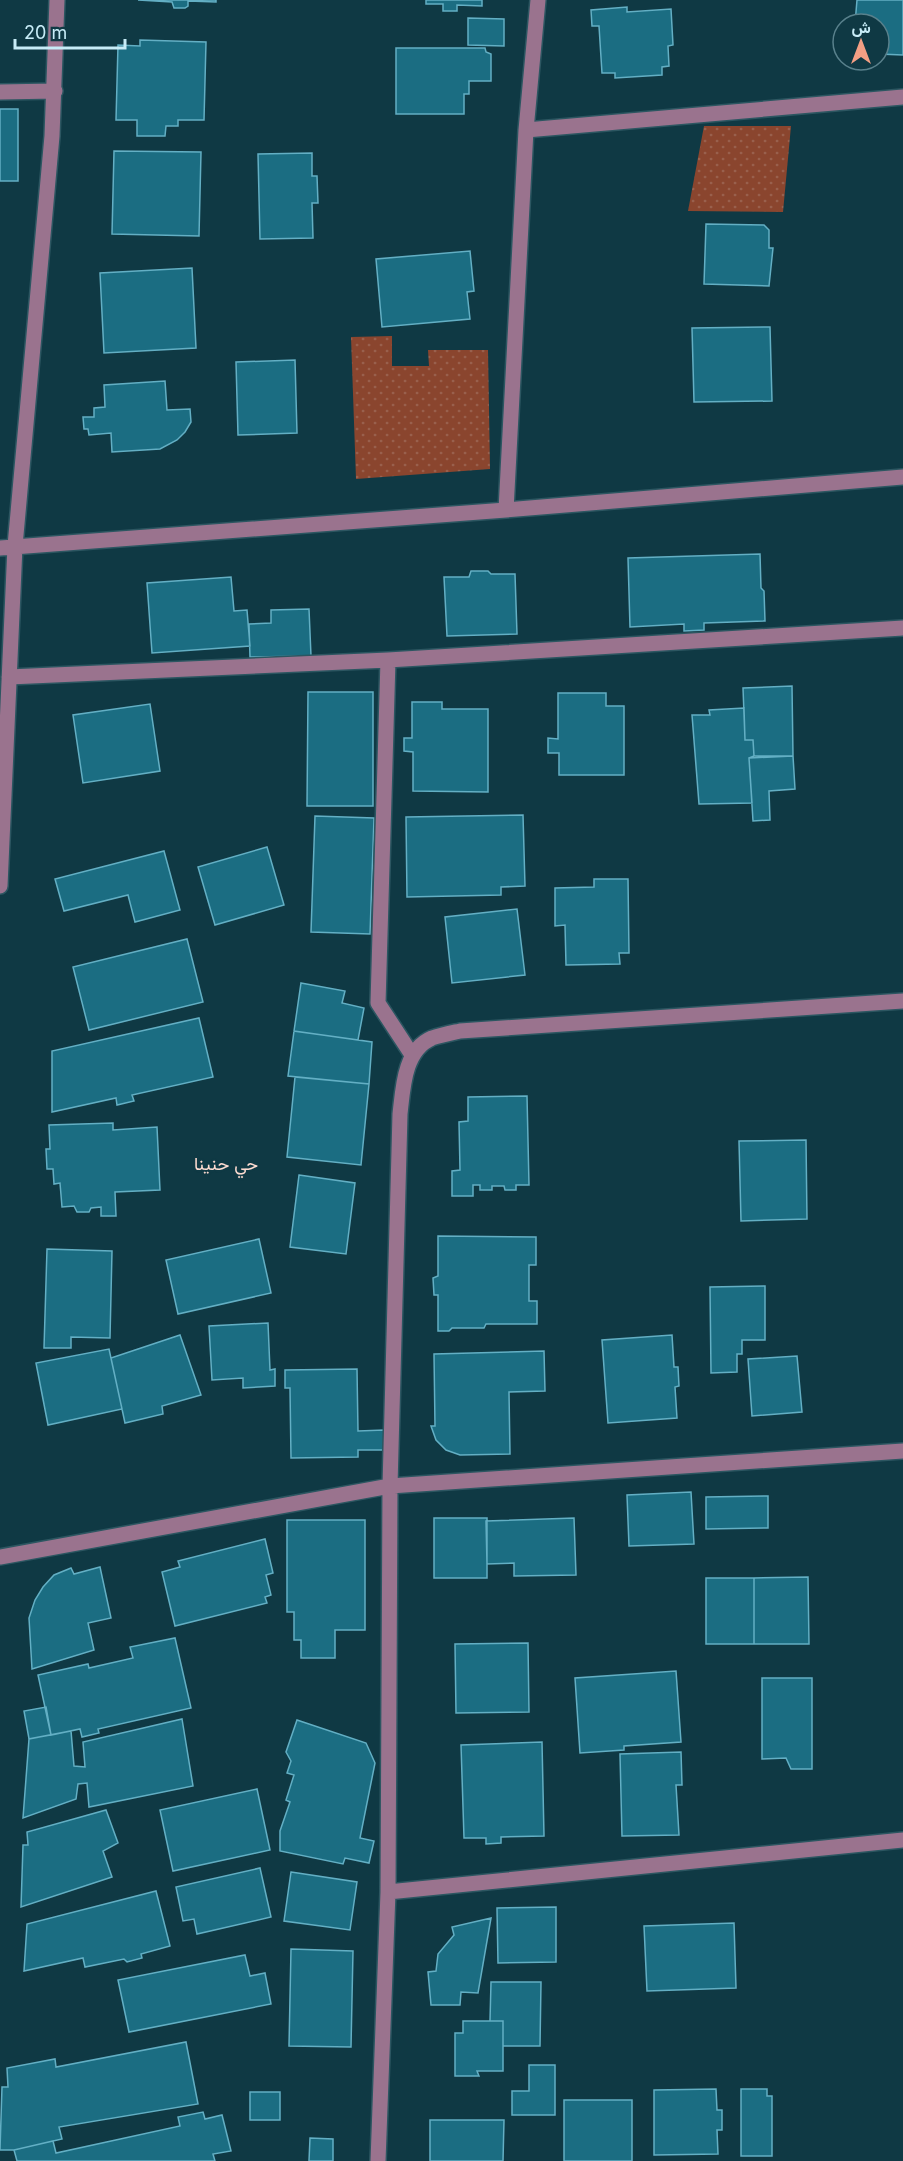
<svg xmlns="http://www.w3.org/2000/svg" width="903" height="2161" font-family="Inter,Vazirmatn,sans-serif">
  <style>
    .garden { fill: url(#garden-dots) }
    .building { fill: #1b6d82; stroke: #63afc4; stroke-width: 1.5 }
    .lines { fill: none; stroke-linecap: round; stroke-linejoin: round }
    .minor-casing { stroke: #2c5661; stroke-width: 18 }
    .minor { stroke: #9a738e; stroke-width: 15 }
    .labels { text-anchor: middle; dominant-baseline: central; stroke-width: 4.5; stroke-linejoin: round; paint-order: stroke }
    .neighbourhood-label { font-size: 18px; fill: #fddcd1; stroke: #0f3944 }
  </style>
  <defs>
    <pattern id="garden-dots" width="8" height="8" patternUnits="userSpaceOnUse" patternTransform="scale(1.5)"><rect width="8" height="8" fill="#8a452e"/><path d="M2 2h.1M6 6h.1" fill="none" stroke="#99604d" stroke-width="1.8" stroke-linecap="round"/></pattern>
  </defs>
  <rect width="100%" height="100%" fill="#0f3944"/>
  <path class="garden" d="M704,126H791L783,212L688,211Z
    M392,336V366H429L428,350H488L490,469L356,479L351,337Z"/>
  <path class="building" d="M138,0H216V2L188,1V6L185,8H174L172,2Z
    M426,0H482V6L457,5V11H443V4H426Z
    M857,0H903V55L879,54V24H855Z
    M627,7V12L671,9L673,45L668,46L669,66L662,67V75L615,78V73H602L599,26H592L591,10Z
    M468,18L504,19V46L468,45Z
    M140,40L206,42L204,120H178V126H166L165,136H137V120H116L118,45L140,46Z
    M396,48H485L486,52L491,54V81H469V94H464V114H396Z
    M0,109H18V181H0Z
    M114,151L201,152L199,236L112,234Z
    M312,153V176H317L318,203H312L313,238L260,239L258,154Z
    M706,224L764,225L769,230V248H773L769,286L704,284Z
    M470,251L474,291L467,292L470,319L382,327L376,259Z
    M192,268L196,348L104,353L100,273Z
    M770,327L772,401L694,402L692,328Z
    M295,360L297,433L238,435L236,362Z
    M165,381L167,410L190,409L191,422L185,432L177,440L160,449L112,452L111,433L89,435L88,429H84L83,417H94V408L105,407L104,385Z
    M760,554L761,588L764,591L765,621L704,623V630L684,631V624L630,627L628,558Z
    M471,571H488L491,574H515L517,634L447,636L444,577H469Z
    M231,577L234,611L247,610L250,646L152,653L147,583Z
    M309,609L311,656L250,657L249,624L271,623V610Z
    M792,686L793,756H754L753,740H745L743,688Z
    M308,692H373V806H307Z
    M558,693H606V706H624V775H559V753H548V738L558,739Z
    M412,702H442V709H488V792L413,791V752L404,751V738H412Z
    M150,704L160,771L83,783L73,715Z
    M744,708L745,740H753L754,756L749,758L752,803L699,804L692,715H710L709,710Z
    M793,756L795,789L769,791L770,820L753,821L749,758Z
    M523,815L525,886L501,887V895L407,897L406,817Z
    M315,816L374,818L370,934L311,932Z
    M267,847L284,905L215,925L198,867Z
    M164,851L180,910L135,922L128,895L64,911L55,879Z
    M594,879H628L629,953H619L620,964L566,965L565,925L555,926V888L594,887Z
    M517,909L525,975L452,983L445,917Z
    M187,939L203,1002L89,1030L73,967Z
    M301,983L345,991L342,1003L364,1008L358,1040L294,1031Z
    M199,1018L213,1077L132,1095L134,1101L117,1105L116,1098L52,1112V1051Z
    M294,1031L372,1042L369,1084L288,1076Z
    M295,1077L369,1084L361,1165L287,1157Z
    M527,1096L529,1185H516V1190H505L504,1186H492V1190H480V1185H473V1196H452V1171L460,1170L459,1122L468,1121V1097Z
    M113,1123V1130L157,1127L160,1190L115,1192L116,1216H101V1207L91,1208L89,1212H77L74,1206L62,1207L60,1183L54,1184L53,1169H47L46,1149H50L49,1125Z
    M806,1140L807,1219L741,1221L739,1141Z
    M299,1175L355,1183L346,1254L290,1247Z
    M438,1236L536,1237V1265H529V1301H537V1324H486L484,1328H452L449,1331H438V1295H434L433,1278L438,1276Z
    M259,1239L271,1293L178,1314L166,1260Z
    M47,1249L112,1251L110,1338L71,1337V1348H44Z
    M765,1286V1340H742V1354H737V1372L711,1373L710,1287Z
    M268,1323L270,1370L275,1369V1386L243,1388V1378L212,1380L209,1326Z
    M180,1335L201,1395L162,1406L163,1414L125,1423L111,1358Z
    M672,1335L674,1367H678L679,1386L675,1387L677,1418L608,1423L602,1340Z
    M109,1349L122,1409L48,1425L36,1363Z
    M544,1351L545,1391L509,1392L510,1454L460,1455L446,1450L436,1440L431,1426H435L434,1354Z
    M797,1356L802,1412L752,1416L748,1359Z
    M357,1369L358,1431L384,1430V1450H358V1457L291,1458L290,1388H285V1370Z
    M691,1492L694,1544L629,1546L627,1495Z
    M768,1496V1528L706,1529V1497Z
    M434,1518H487V1578H434Z
    M574,1518L576,1575L514,1576V1563L487,1564L486,1521Z
    M287,1520H365V1630H335V1658H301V1640H294V1612H287Z
    M265,1539L273,1573L266,1575L271,1595L265,1597L267,1603L175,1626L162,1572L180,1567L178,1561Z
    M100,1567L111,1618L88,1623L94,1650L32,1669L29,1618L35,1600L43,1587L54,1575L71,1568L74,1574Z
    M808,1577L809,1644H754V1578Z
    M706,1578H754V1644H706Z
    M175,1638L191,1708L98,1729L99,1733L82,1737L80,1729L51,1735L38,1675L88,1664L89,1668L133,1658L130,1647Z
    M528,1643L529,1712L456,1713L455,1644Z
    M676,1671L681,1742L624,1746V1750L580,1753L575,1678Z
    M762,1678H812V1769H791L786,1758L762,1759Z
    M46,1707L51,1735L29,1739L24,1711Z
    M182,1719L193,1786L89,1807L87,1783L78,1784L76,1799L23,1818L29,1739L71,1731L74,1766L85,1767L83,1742Z
    M297,1720L366,1743L375,1763L360,1838L374,1841L369,1863L345,1858L343,1864L280,1851V1831L290,1802L286,1800L294,1775L287,1773L291,1761L286,1752Z
    M542,1742L544,1836L501,1837V1843L486,1844V1838H464L461,1745Z
    M681,1752L682,1785H676L679,1835L622,1836L620,1754Z
    M257,1789L270,1850L173,1871L160,1810Z
    M106,1810L118,1843L103,1851L112,1877L21,1907L23,1845H28L27,1832Z
    M260,1868L271,1917L197,1934L194,1919L183,1921L176,1887Z
    M291,1872L357,1882L350,1930L284,1921Z
    M156,1891L170,1946L141,1954L142,1958L127,1962L124,1959L85,1967L83,1958L24,1971L27,1924Z
    M556,1907V1962L498,1963L497,1908Z
    M491,1918L478,1993L461,1992L460,2005H431L428,1972L436,1971L438,1954L454,1935L452,1927Z
    M734,1923L736,1988L647,1991L644,1926Z
    M291,1949L353,1951L351,2047L289,2046Z
    M245,1955L250,1976L265,1973L271,2004L129,2032L118,1980Z
    M491,1982H541L540,2046H503V2021H490Z
    M463,2021H503V2071H477L479,2076H455V2033H463Z
    M186,2042L198,2104L59,2127L62,2139L14,2150H0L2,2087H8L7,2068L55,2059L56,2067Z
    M529,2065H555V2115H512V2091H529Z
    M716,2089L717,2110H722V2130H717L718,2154L654,2155V2090Z
    M741,2089H767V2096H772V2156H741Z
    M250,2092H280V2120H250Z
    M564,2100H632V2161H564Z
    M203,2112L205,2119L222,2115L231,2151L213,2154L215,2161H17L14,2150L53,2141L56,2153L180,2126L178,2117Z
    M430,2120H504L503,2161H430Z
    M310,2138L333,2139V2161H309Z"/>
  <g class="lines">
    <defs>
      <path id="minor" d="M0,92L55,91
        M526,130L903,97
        M506,510L526,130L538,0
        M0,548L506,510L903,477
        M388,660L378,1003L412,1055
        M9,677L388,660L903,628
        M0,886L15,546L52,136L57,0
        M0,1557L390,1486L903,1451
        M388,1892L903,1840
        M378,2161L388,1892L390,1486L400,1114C403,1088 404,1050 432,1038C441,1035 451,1033 460,1031L903,1001"/>
    </defs>
    <use href="#minor" class="minor-casing"/>
    <use href="#minor" class="minor"/>
  </g>
  <g class="labels">
    <g class="neighbourhood-label">
      <text x="226" y="1163">حي حنينا</text>
    </g>
  </g>
  <g transform="translate(861 42)"><circle r="28" fill="#0f3944" stroke="#59818c" stroke-width="1.5"/>
  <path d="M0-4.5L10 22L0 15L-10 22Z" fill="#f39f84"/>
  <text y="-9" font-size="16" font-weight="bold" text-anchor="middle" fill="#c7ecf7">ش</text>
  </g>
  <path d="M15 39v9h110v-9" fill="none" stroke="#c7ecf7" stroke-width="3"/>
  <text x="24" y="39" font-size="18" fill="#c7ecf7" stroke="#0f3944" stroke-width="4.5" paint-order="stroke">20 m</text>
</svg>
